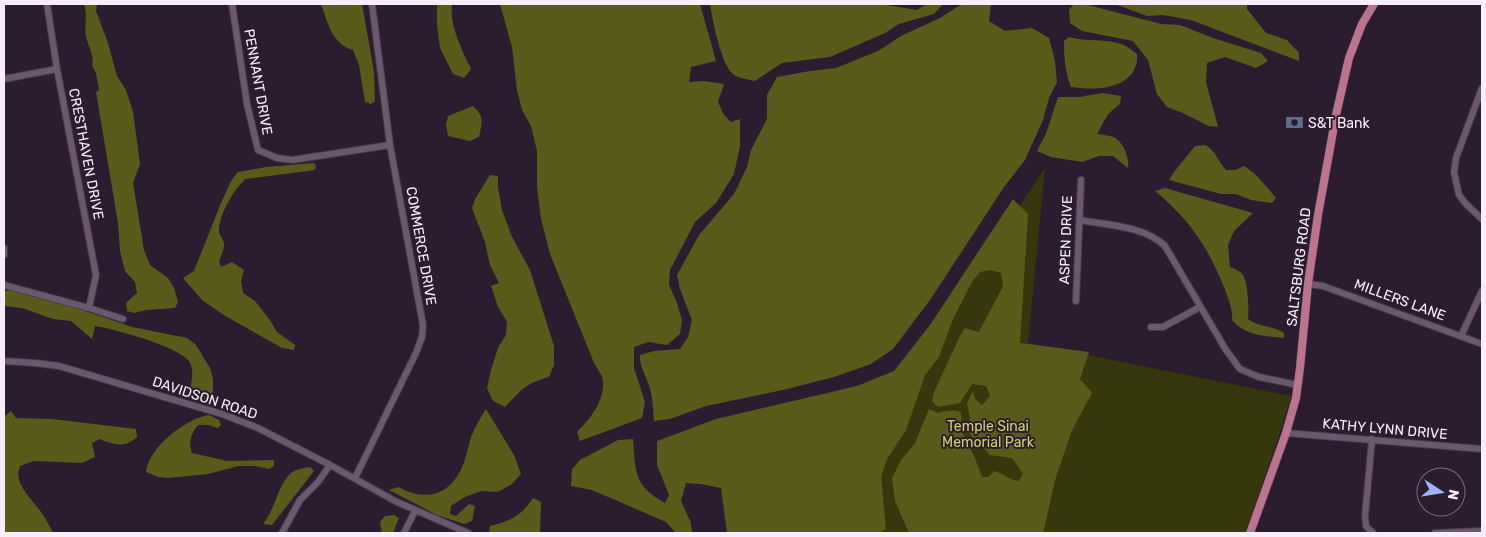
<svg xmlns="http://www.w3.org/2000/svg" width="1486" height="537" font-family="Rubik,sans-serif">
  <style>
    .green { fill: #37370d }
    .forest { fill: #5a5b1b }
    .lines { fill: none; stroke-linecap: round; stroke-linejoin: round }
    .minor-casing { stroke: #463948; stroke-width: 8 }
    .major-casing { stroke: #463948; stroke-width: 9 }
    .minor { stroke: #6b586e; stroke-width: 6 }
    .major { stroke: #ba748e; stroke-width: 8 }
    .labels { text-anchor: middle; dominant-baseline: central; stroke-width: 4; stroke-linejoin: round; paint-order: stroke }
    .street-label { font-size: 14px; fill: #f8edfa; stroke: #2c1c2f }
    .poi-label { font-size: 14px; fill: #f8edfa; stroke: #2c1c2f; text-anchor: start }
    .park-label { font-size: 14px; fill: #d1d463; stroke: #2c1c2f }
  </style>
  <rect width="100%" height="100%" fill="#2c1c2f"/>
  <path class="green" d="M1045,168L1028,343L1291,396L1282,427L1245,533H802Z"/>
  <path class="forest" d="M84,4H97L96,11L108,43L117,76L126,90L133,112L140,164L133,183L144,250L150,265L168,278L174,288L178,302L175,308L146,310L134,313L127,311L126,303L137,293L135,282L125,271L120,251L118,223L96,92L99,90L96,73L92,66C95,55 88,47 86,36C84,25 88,14 84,4Z
    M321,4H362L374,72L375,101L371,104L365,102L359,65L353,50C332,44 328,23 321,4Z
    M437,4H452C449,25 462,50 471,69L464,78L453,74L440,48L437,25Z
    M500,4H700L716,61L691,67L689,82L704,81L724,84L718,102L724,115L731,122L740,119V146L734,174L716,203L695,222L670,270L669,285L677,303L682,320L680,334L667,345L648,342L634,347V368L645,402L642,418L580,441L577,432C590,419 605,401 603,380C602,375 597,368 594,363L550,254L541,219L537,187V151L531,126L522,110L517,90L512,47Z
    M710,4H880L917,10L927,4H943L934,14L899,24L885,33L830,57L782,63L755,81C746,79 735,78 730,71C721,60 712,19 710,4Z
    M962,4H991L989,21L1005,31L1032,28L1049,38L1055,61L1057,82L1049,98L1043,120L1025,160L1004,187L930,300L893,349L871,364L834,377L783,390L706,406L670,419L654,421C653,411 653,399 650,389C647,377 639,367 640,355L654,351L680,349L688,337L692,320L680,289L677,275L699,235L734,194L747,167L751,150L767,119V95L777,77L810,71L836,68L878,51L901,36L940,18Z
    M1074,4H1084L1161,24L1180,25L1213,38L1261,53L1268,61L1256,68L1225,57L1207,63L1206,82L1218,127L1209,126L1183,113L1167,107L1157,94L1148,60L1133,41L1082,31L1070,23L1069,10Z
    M1115,4H1247V9L1266,33L1287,40L1299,53V61L1191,20L1163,15L1147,16Z
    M1069,37C1086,42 1106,38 1124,45C1128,47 1133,51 1137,54C1137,57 1137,62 1136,65C1128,91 1092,90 1071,87C1065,72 1064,58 1064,41Z
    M1102,93L1121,96L1120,104L1108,114L1097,134C1102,135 1108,135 1113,137C1123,141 1130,158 1128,168L1113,156H1099L1082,162L1051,157L1037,151L1046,134L1058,97H1080Z
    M473,106C485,117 482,122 479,137L470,141L448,136L446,125L448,116Z
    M1205,145C1216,150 1218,162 1226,170H1235L1244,166L1254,173L1265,185L1276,198L1272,203L1251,200L1236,194H1221L1169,180L1174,172L1195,146Z
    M314,163L316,166L315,170L246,179C234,188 218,217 219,232C220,236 223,239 224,243C225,249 220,257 219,262L221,267L232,262L244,270L241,281L243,293L255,301L270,320L277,332L295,345L294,350L282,348L222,314L202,300L183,278L194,271L221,203L231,181L238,172L266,167Z
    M490,175L498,176V187L502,210L512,237L530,270L554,346V365L549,377C526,383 521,390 505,407L493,401L487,388L491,370L498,348L506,335L507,322L498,307L491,286L499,283L490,265L485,242L472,208L475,199Z
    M1165,188L1253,213L1234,231L1228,245L1230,267C1235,269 1240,271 1243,275C1248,282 1249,310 1248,319C1260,328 1272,325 1284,333V338C1265,336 1246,336 1232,320C1233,308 1228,299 1224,287C1207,246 1190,220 1155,191Z
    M1013,199L1028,214L1020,343L1089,352L1080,379L1092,393L1072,430L1056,477L1043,533H909L895,501L892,478L901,460L915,443L929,409L938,413C946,411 952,409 961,412L962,432L975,458L982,477H988L994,471C1003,473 1009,480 1019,481L1023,474L1012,458L990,455L968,432L970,418L967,403L973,391L975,399L982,405L990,396L986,386L972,384L960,403L938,407L932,401L934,392L961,334L965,328L979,332L1003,286L1001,273L990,270L980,272L972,282L953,319L939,357L925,375L906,430L887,459L881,477L886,529L879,533H727L721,488L701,484L686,483L681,501L691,523L692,533H676L666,522L592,490L571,486L572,469L580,460L618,440L633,439C636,473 633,485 665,503L669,495L657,465V441L716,419L857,386L894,371L930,325Z
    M13,290L65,304L132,327L187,338L196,345L210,368L213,379V392L208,403L197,399L190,391C191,382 195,370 189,361C177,346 115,329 95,326L92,339L71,321L53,319L22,308L4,306V291Z
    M486,409L514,455L521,474L512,484L498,492L481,491L465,497L451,506L450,514L456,516L469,504L475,506L472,521L464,524L437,515L389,490L398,487C432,505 456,491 466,456C468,450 469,443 471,437C475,427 480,418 486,409Z
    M11,411L16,418L52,419L136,429L137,437C125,448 114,445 100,439L92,443L95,457L82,463L34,461L20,466C12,485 35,501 43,515C47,521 50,527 53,533H4V422L5,416Z
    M209,415L219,420L221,425L218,428L208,425H198C191,434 188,442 192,453L227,461L274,460V466L269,469L255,466H238L208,474L168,478L158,477L146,472C149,447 185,419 209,415Z
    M310,467L314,471L272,525L263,524C275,510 278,484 291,473C296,469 304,468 310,467Z
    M533,498L541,502L540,533H489L490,526C511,521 521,516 533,498Z
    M394,515L399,518L393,533H382L380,522L385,516Z"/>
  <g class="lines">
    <defs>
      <path id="minor" d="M47,4L57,69L96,275L89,308
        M232,4L247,104L258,150L277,158L292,160L390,145
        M4,79L57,69
        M1482,88L1456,158L1454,172L1459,195L1466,204L1482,219
        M1080,220C1107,225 1144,226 1165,246L1226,350L1240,369L1259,377L1298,385
        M4,248V255
        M1308,284L1323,286L1482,344
        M4,285L89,308L123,319
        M1076,301L1081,180
        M1151,327H1163L1200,307
        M1461,336L1482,291
        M4,361L35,363L59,366L222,414L258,428L330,465L395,501L468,533
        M1286,433L1482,449
        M1372,439L1365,516L1366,526L1373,533
        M355,478L416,353L422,337L423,325L390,145L372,4
        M282,533L300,500L318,482L330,465
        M404,533L415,511
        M1435,533L1482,531"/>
      <path id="major" d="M1250,533L1286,433L1296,398L1300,368L1308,284L1318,215L1336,115L1349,58L1362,24L1374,4"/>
    </defs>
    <use href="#minor" class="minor-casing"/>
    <use href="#major" class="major-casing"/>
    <use href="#minor" class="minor"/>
    <use href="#major" class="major"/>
  </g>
  <defs>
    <symbol id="bank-bare" viewBox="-9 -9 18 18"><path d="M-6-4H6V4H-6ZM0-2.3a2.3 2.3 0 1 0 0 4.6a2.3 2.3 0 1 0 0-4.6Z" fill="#5c6f8a" stroke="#2c1c2f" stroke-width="2.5" paint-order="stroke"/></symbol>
  </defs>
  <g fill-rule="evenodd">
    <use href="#bank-bare" x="1282" y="110" width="25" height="25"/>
  </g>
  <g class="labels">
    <g class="street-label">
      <text transform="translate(258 82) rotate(80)">PENNANT DRIVE</text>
      <text transform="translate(86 154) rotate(79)">CRESTHAVEN DRIVE</text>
      <text transform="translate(1066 240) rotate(-88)">ASPEN DRIVE</text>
      <text transform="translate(421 246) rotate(80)">COMMERCE DRIVE</text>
      <text transform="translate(1299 267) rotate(-83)">SALTSBURG ROAD</text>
      <text transform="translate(1400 300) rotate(20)">MILLERS LANE</text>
      <text transform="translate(205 398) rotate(18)">DAVIDSON ROAD</text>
      <text transform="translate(1385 429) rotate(5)">KATHY LYNN DRIVE</text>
    </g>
    <g class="poi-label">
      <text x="1308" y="123">S&amp;T Bank</text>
    </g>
    <g class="park-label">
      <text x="988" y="426">Temple Sinai<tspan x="988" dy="16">Memorial Park</tspan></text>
    </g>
  </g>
  <rect width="1486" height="537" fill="none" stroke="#f8edfa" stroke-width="10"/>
  <g transform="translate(1441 492) rotate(102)"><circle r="24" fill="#2c1c2f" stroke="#7e7080"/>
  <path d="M0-4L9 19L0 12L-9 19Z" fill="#9db4fd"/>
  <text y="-8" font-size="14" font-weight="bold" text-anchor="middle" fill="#f8edfa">N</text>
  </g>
</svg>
